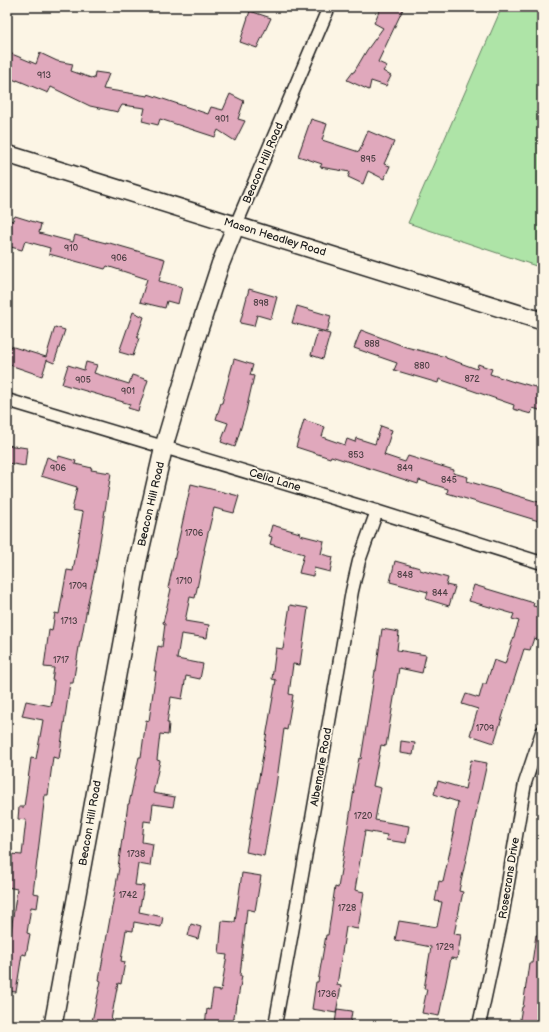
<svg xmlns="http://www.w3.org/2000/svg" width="549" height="1032" font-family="'Balsamiq Sans',sans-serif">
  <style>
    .green { fill: #aee4a7; stroke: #658062 }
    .building { fill: #e0a8bc; stroke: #1c1c1c }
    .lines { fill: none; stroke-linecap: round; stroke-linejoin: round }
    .street-casing { stroke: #1c1c1c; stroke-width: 15 }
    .secondary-casing { stroke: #1c1c1c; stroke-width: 20 }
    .street { stroke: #fcf5e5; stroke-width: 12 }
    .secondary { stroke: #fcf5e5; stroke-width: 17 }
    .labels { text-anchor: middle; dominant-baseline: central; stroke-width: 3.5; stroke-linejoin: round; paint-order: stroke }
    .number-label { font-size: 9px; fill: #4d3f44 }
    .street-label { font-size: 11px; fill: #1c1c1c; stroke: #fcf5e5 }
  </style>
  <rect width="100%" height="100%" fill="#fcf5e5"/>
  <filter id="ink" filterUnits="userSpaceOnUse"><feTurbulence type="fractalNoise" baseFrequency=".025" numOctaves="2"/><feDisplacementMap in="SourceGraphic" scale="8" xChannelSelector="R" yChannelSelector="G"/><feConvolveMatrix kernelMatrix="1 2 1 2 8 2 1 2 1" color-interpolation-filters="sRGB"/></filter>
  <g filter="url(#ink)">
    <path class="green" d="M502,7H542V268L408,223Z"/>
    <path class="building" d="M381,7H404L378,62L387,66L383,71L391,76L386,86L371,81L369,90L347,80L353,72H354L367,50L383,28L374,23Z
      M250,11L271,18L257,48L240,42Z
      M7,52L36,64L40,53L57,61L73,64L71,71L94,79L95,72L109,74L103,89L148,96V94L208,114L211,107L223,110L230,94L244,101L238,119L245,121L235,141L218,130L215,137L160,119L158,125L142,121L145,108L122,105L118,112L90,106L51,87L48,93L17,80V81L7,77Z
      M311,119L327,124L322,140L359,152L368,131L394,142L384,164L390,166L384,179L368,171L363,184L348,177L350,172L320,167L322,164L298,156Z
      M15,216L41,224L39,233L73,242L75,235L106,243V242L165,259L159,281L182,287L178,304L167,301L165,308L140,302L147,279L107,266L105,269L49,254L50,248L25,241L22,250L7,246V220L13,221Z
      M249,289L277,297L271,319L257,315L254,326L240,323Z
      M297,306L331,316L327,332L292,323Z
      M133,312L144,317L137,337L139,338L133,356L119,352Z
      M55,327L65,330L54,363L47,360L42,376L7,364V345L46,357Z
      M361,330L406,347L446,357V358L477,369L478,364L492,369L490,374L514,382V381L542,389V411L533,408L531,414L513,409L514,405L439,379L438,383L394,370L397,363L354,348Z
      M318,331L330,334L323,359L311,355Z
      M234,359L253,365L250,375L254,376L246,411L235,447L221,442L228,423L216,419L221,403H222Z
      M86,362L97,365L94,373L129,384L132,375L148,380L138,411L128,408L130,404L62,384L68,365L84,370Z
      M304,420L325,427L322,437L345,445L347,439L355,442L356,438L375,444L381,426L392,430L384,455L405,462L408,456L454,470L453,473L468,477L467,481L542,503V522L447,493L448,489L419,480L418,484L331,456L330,458L296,447Z
      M7,445L27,448L25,466L7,463Z
      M59,456L76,461L75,464L92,468L91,470L111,473L96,566L88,602L81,641H80L73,683H70L59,759L53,757L48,795H45L33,893L39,894L37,908L31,907L27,933L30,934L26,955L22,954L16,992L7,991V948L10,930L11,931L17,889L7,887V877L10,854L22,855L26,820L18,819L19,807H24L31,758L36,759L43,720L22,716L26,701L51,706L54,680H52L54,668L44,667L49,630L52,631L55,613L59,614L67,570L73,571L83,512L72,510L77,487L41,476L47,457L57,461Z
      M191,484L239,496L234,513L214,508L204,550H205L195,598L190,597L185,621L209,625L207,638L181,634L177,659L203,664L200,679L186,676L182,699L171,697L167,723H169L168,735L160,734L157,760L160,761L153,793L175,797L173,807L153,804L151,822L144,821L142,842L153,844L150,866L138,864L135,885L144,886L139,912L163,917L161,927L134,922L133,931L126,930L121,961L125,962L121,984L118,983L110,1025L92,1021L101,981L99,980L119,868L118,867L122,839L123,840L128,804H129L139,757H141L146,720L149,721L156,671H154L158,646L162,647L165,624L163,623L171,589L168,588Z
      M272,525L300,533V535L324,541L321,554L333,557L330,572L314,568L313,576L299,573L304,554L270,544L272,537L269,536Z
      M395,561L420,568V570L448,578L446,585L455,587L449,606L426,599L428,592L390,582Z
      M474,585L534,603L533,606L542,608V629L539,640L534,638L530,650L524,649L494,743L470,735L478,709L462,704L466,694L479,698L483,684H486L494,660L505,664L519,621L512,619L514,614L469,601Z
      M290,605L308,608L300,665L293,664L289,694L293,695L287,730L284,729L276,786L264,856L246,852L276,680L272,679L276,648L283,649Z
      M382,629L399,632L397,650L426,655L422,673L399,668L386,746L381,745L373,786L381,788L375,820L409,826L406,843L386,840L387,835L365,831L355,890L364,892L358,929L346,927L337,985L341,986L336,1013L312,1009L316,982H318L326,935H328L335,887L338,888L354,790H353L359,758L361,759L375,671H376Z
      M401,741L415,743L413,755L400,753Z
      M471,760L487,763L459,891L463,892L454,934L461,935L457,959L451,958L439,1016L422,1013L427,989H424L431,947L395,940L399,921L437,927L442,902L435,901L439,881L443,882L454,833H452L458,802L434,794L438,781L465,789Z
      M242,873L261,876L255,911L247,909L240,976H242L237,1004L236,1003L233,1025H205L207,1009L210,1010L213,990L221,991L227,955L219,954L222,921L235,922Z
      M191,924L201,927L198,939L188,936Z
      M536,935L542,936V1001L538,1025H519L522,1007H523L529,963H532Z
      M337,1009L352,1011L350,1025L335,1024Z"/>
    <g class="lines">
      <defs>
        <path id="street" d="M236,225L329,7
          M7,400L363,507L542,563
          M275,1025L291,938L352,591L359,561L377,511
          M479,1025L502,918L525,783L542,732"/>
        <path id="secondary" d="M7,154L542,321
          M53,1025L138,560L164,446L195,342L220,265L236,225"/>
      </defs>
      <use href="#street" class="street-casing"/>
      <use href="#secondary" class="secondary-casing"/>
      <use href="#street" class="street"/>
      <use href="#secondary" class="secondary"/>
    </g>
  </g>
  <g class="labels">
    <g class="number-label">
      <text x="44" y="75">913</text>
      <text x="222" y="119">901</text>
      <text x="368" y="159">895</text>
      <text x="71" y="248">910</text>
      <text x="119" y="258">906</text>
      <text x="261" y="303">898</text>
      <text x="372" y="344">888</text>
      <text x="422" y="366">880</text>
      <text x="472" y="379">872</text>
      <text x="83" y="380">905</text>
      <text x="128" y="391">901</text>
      <text x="356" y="455">853</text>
      <text x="58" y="468">906</text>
      <text x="405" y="468">849</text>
      <text x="449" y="480">845</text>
      <text x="194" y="533">1706</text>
      <text x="405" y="575">848</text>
      <text x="184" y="581">1710</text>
      <text x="78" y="586">1709</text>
      <text x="440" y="593">844</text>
      <text x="69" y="621">1713</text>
      <text x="61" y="660">1717</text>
      <text x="485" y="728">1709</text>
      <text x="363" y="816">1720</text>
      <text x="136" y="854">1738</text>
      <text x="128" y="895">1742</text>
      <text x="347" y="908">1728</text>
      <text x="445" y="947">1729</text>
      <text x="327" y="994">1736</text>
    </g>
    <g class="street-label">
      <text transform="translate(263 163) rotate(-67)">Beacon Hill Road</text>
      <text transform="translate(275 237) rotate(17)">Mason Headley Road</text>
      <text transform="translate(275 480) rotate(17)">Celia Lane</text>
      <text transform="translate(151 504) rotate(-77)">Beacon Hill Road</text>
      <text transform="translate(321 767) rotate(-80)">Albemarle Road</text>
      <text transform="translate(90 823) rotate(-80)">Beacon Hill Road</text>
      <text transform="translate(509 878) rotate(-81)">Rosecrans Drive</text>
    </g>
  </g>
  <rect width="549" height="1032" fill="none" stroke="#fcf5e5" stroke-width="24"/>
  <rect x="12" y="12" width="525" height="1008" fill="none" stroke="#1c1c1c" stroke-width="1.5" filter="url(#ink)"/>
</svg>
